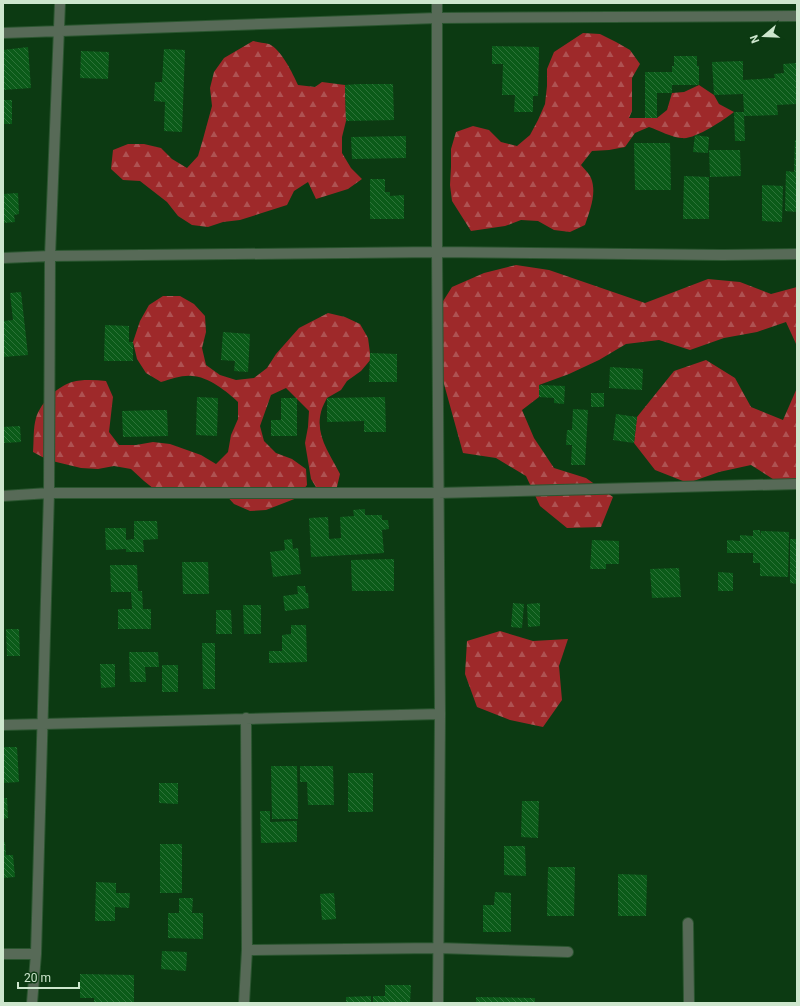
<svg xmlns="http://www.w3.org/2000/svg" width="800" height="1006" font-family="Roboto,sans-serif">
  <style>
    .forest { fill: url(#forest-firs) }
    .building { fill: url(#building-back-hatch) }
    .lines { fill: none; stroke-linecap: round; stroke-linejoin: round }
    .service-casing { stroke: #2b5630; stroke-width: 12 }
    .minor-casing { stroke: #2b5630; stroke-width: 12 }
    .service { stroke: #576a57; stroke-width: 10 }
    .minor { stroke: #576a57; stroke-width: 10 }
  </style>
  <defs>
    <pattern id="forest-firs" width="22" height="20" patternUnits="userSpaceOnUse"><rect width="22" height="20" fill="#9e292a"/><path d="M5 1l3.5 6h-7zM16 11l3.5 6h-7z" fill="#ae5252"/></pattern>
    <pattern id="building-back-hatch" width="6" height="6" patternUnits="userSpaceOnUse"><rect width="6" height="6" fill="#0b5b19"/><path d="M-1 5l2 2M0 0l6 6M5-1l2 2" fill="none" stroke="#2d7339"/></pattern>
  </defs>
  <rect width="100%" height="100%" fill="#0c3a12"/>
  <path class="forest" d="M583,33L600,34L616,42L630,50L640,64L632,78V111L629,118H657L667,110L672,93L684,92L699,85L714,95L719,104L734,112C724,120 694,140 682,138C673,138 658,130 649,127L635,133L625,147L609,150L592,151L581,165C584,169 589,173 591,178C597,193 590,210 585,225L570,232L554,230L538,221L521,220L505,226L471,231L452,201L450,185L451,167V149L456,132L473,126L489,130L501,142L517,146L530,135L538,120L545,104L547,86V69L554,52Z
    M253,41C258,42 264,43 269,44C281,49 293,74 298,85L315,87L322,82L345,85L346,121L342,137V153L351,168L362,179L348,189L316,199L308,182L294,191L287,205L240,220L223,222L208,227L192,225L178,216L167,202L140,181L123,180L111,169L113,150L128,144H144L161,148L172,159L187,168L198,156L203,139L212,106L210,88L214,72L224,58Z
    M516,265L549,270L645,303L708,279L740,282L771,294L797,287V346L786,322L757,332L724,338L690,350L659,340L626,344L599,360L569,374L539,385V397L522,410L534,438L554,468L586,478L613,497L601,527L567,528L540,506L526,476L496,458L463,453L444,384L433,351V317L452,287L484,273Z
    M163,296H180L194,304L205,316L206,332L202,348L206,365L220,375L236,380L254,378L267,368L276,354L299,328L328,313L345,317L360,324L368,338L370,353L372,358L361,371L347,381L341,390L327,398C325,402 322,407 321,412C315,435 330,454 340,474L336,491L319,492L311,479L305,443L308,427L309,411L286,388L271,395L260,426L264,441L276,453L292,459L306,469L307,485L297,498L266,510L250,511L234,504L223,492L159,493L144,481L131,469L114,466L98,469L81,468L48,460L33,452C34,441 33,428 36,418C41,402 57,387 72,382C83,379 95,380 106,381L113,397L109,432L119,445H136L153,442L170,444L201,455L216,464L228,452L231,435L238,419V402C228,392 207,376 192,376C182,375 172,379 161,382L146,373L137,359L133,342L140,321L149,305Z
    M706,360L735,378L751,407L783,420L797,388V384V480L779,483L751,465L719,472L688,483L655,470L634,443L637,417L674,371Z
    M500,631L533,641L568,639L559,666L562,700L543,727L510,720L477,707L465,674L467,641Z"/>
  <path class="building" d="M492,46L539,47L538,96H533V112H514L515,95H502L503,64H492Z
    M28,47L31,88L3,90V50Z
    M164,49L185,50L182,132L164,131L165,102L154,101L155,82H162Z
    M81,51L109,52L108,79L80,78Z
    M674,56H697V66H699V85H672V93H657V118H645V72H672V66H674Z
    M743,61V80L775,78L774,74L784,73L783,64L797,63V104L777,105L778,115L744,116L745,141H735L734,112H744L743,94L714,95L712,62Z
    M359,84H393L394,120L346,121L345,85Z
    M3,100H12V124H3Z
    M695,135L709,137L708,153L693,152Z
    M406,136V158L352,159L351,137Z
    M795,140H797V212L785,211L786,171L794,172Z
    M634,143H670L671,190H635Z
    M709,150H740L741,176L710,177Z
    M684,176L709,177V219H683Z
    M370,179H385V192H390V196L404,195V219H370Z
    M762,185L783,186L782,222L762,221Z
    M18,193L19,214L14,215L15,222L3,223V194Z
    M21,292L28,355L3,357V321L13,320L10,293Z
    M105,325L129,326V342H133V361H104Z
    M223,332L250,334L248,372L234,371L235,361L221,360Z
    M370,353L397,354V382H369Z
    M610,367L643,369L642,390L609,388Z
    M539,385L565,386L564,404L554,403V398L539,397Z
    M591,393H604V407H591Z
    M197,397L218,398L217,436L196,435Z
    M385,397L386,432H364V421L327,422V398Z
    M281,398H297V436H271V420H281Z
    M573,409L588,410L585,465H571L572,445H566L567,430H572Z
    M156,410H167L168,436L123,437L122,411Z
    M616,414L637,417L634,443L613,440Z
    M20,426L21,442L3,443V427Z
    M365,509V515H382V520H388L389,529L382,530L384,553L311,557L309,518L328,517L329,539L341,538L340,517L354,516L353,510Z
    M134,521H157L158,539L143,540L144,552H126V549L106,550L105,528H126V540L134,539Z
    M753,530H760V537L761,531L789,532L788,577L760,576V563H753V553H727V540L740,541V535L753,536Z
    M292,539L293,549L298,548L301,574L273,577L270,552L285,550L284,540Z
    M790,539H797V584L790,583Z
    M592,540L619,541V564H606V569H590Z
    M394,559V591H352L351,560Z
    M182,562H208L209,594H183Z
    M110,565H137L138,591H142L143,609H151V629H118V609H132L131,592H111Z
    M679,568L681,597L652,598L650,569Z
    M718,572L733,573V591H718Z
    M297,586H305L306,593H308L309,608L285,611L283,596L298,594Z
    M513,603L524,604L522,628L511,627Z
    M540,603V626L528,627L527,604Z
    M243,605H261V634H244Z
    M216,610H231L232,634H216Z
    M291,625H306L307,662L269,663V651H282V635L291,634Z
    M6,629H19L20,656H7Z
    M202,643H215V689H203Z
    M129,652H158L159,667H145L146,682H130Z
    M100,664H115V687L101,688Z
    M162,665H178V692H162Z
    M3,747H17L19,782L3,783Z
    M271,766H297L298,819H272Z
    M300,766H333L334,805H308L307,782H300Z
    M348,773H373V812H348Z
    M159,783H178V804L159,803Z
    M3,798H7L8,818L3,819Z
    M522,801H539L538,838L521,837Z
    M260,811H270V822L297,821V842L261,843Z
    M3,842H5L6,855H13L15,877L3,878Z
    M160,844H182V893H160Z
    M504,846H525L526,876L504,875Z
    M548,867H575L574,916H547Z
    M618,874L647,875L646,916H618Z
    M96,882L116,883V893H130L129,908L115,907V921H95Z
    M495,892L511,893V932H483V905H494Z
    M334,893L336,919L322,920L320,894Z
    M179,898H193L192,913H203V939L168,938V913H179Z
    M162,951L187,952L186,971L161,969Z
    M80,974L134,975V1003H94V998H80Z
    M385,985H411L410,1003H373V996H385Z
    M371,996V1003H346V997Z
    M476,997L535,998V1003H476Z"/>
  <g class="lines">
    <defs>
      <path id="service" d="M688,923L689,1003"/>
      <path id="minor" d="M437,3V252L440,714L438,1003
        M3,33L437,18L797,16
        M3,258L50,256L437,252L723,255L797,254
        M3,496L49,493H438L797,484
        M3,725L440,714
        M247,950L438,948L568,952
        M3,954H36
        M32,1003L36,954L49,493L50,256L60,3
        M244,1003L247,950L246,718"/>
    </defs>
    <use href="#service" class="service-casing"/>
    <use href="#minor" class="minor-casing"/>
    <use href="#service" class="service"/>
    <use href="#minor" class="minor"/>
  </g>
  <rect width="800" height="1006" fill="none" stroke="#cde6cd" stroke-width="8"/>
  <g transform="translate(764 36) rotate(251)" stroke="#0c3a12" stroke-width="3" paint-order="stroke">
  <path d="M0-3L7 15L0 10L-7 15Z" fill="#cde6cd"/>
  <text y="-6" font-size="11" font-weight="bold" text-anchor="middle" fill="#cde6cd">N</text>
  </g>
  <path d="M18 982v6h61v-6" fill="none" stroke="#cde6cd" stroke-width="2"/>
  <text x="24" y="982" font-size="12" fill="#cde6cd" stroke="#0c3a12" stroke-width="3" paint-order="stroke">20 m</text>
</svg>
